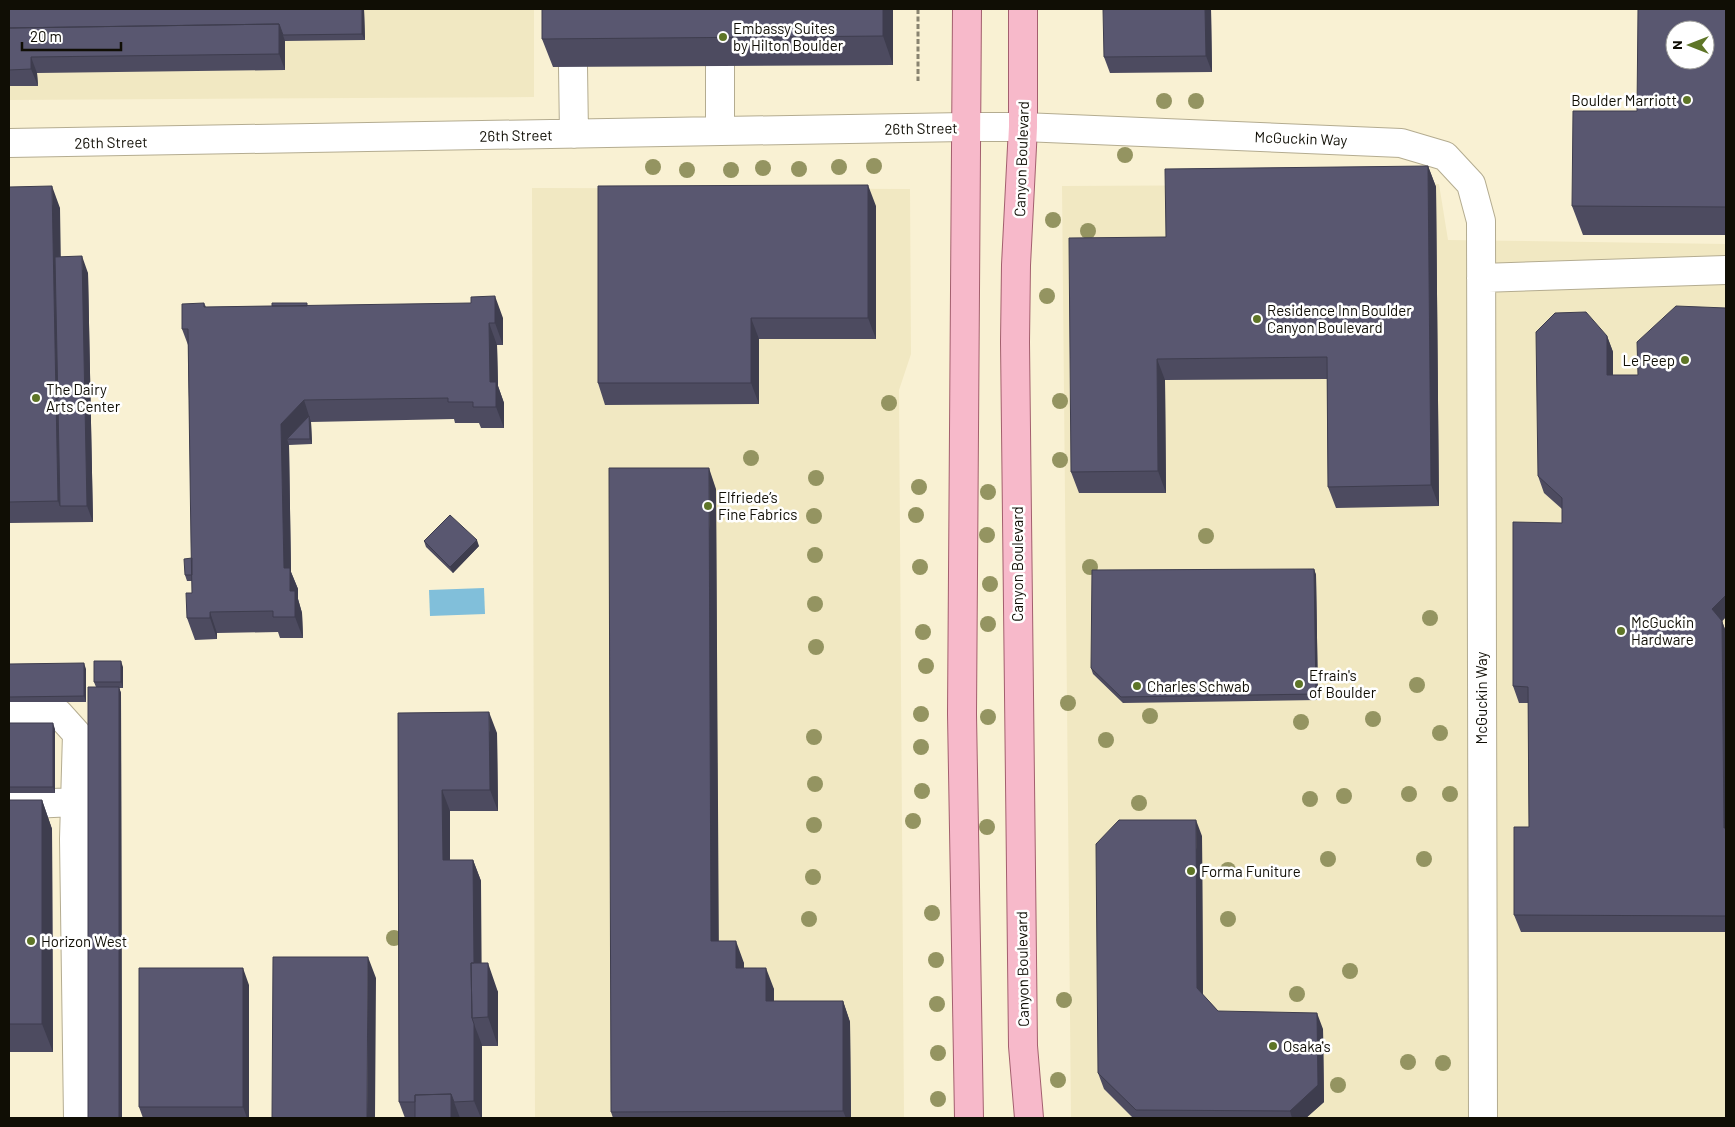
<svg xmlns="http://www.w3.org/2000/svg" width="1735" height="1127" font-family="Barlow,sans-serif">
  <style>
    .built { fill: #f1e8c2 }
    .water { fill: #81bfda }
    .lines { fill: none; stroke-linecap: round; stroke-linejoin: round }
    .minor-casing { stroke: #b4ac90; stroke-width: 30 }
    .major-casing { stroke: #a35f6e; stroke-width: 30 }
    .path { stroke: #898470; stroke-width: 3; stroke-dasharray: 5 2.5; stroke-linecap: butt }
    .minor { stroke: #fff; stroke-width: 28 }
    .major { stroke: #f7b9ca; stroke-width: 28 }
    .tree { fill: #949461 }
    .wall { fill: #4d4b60 }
    .shaded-wall { fill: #3e3d4e }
    .building { fill: #595770; stroke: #3e3d4e; fill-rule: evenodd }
    .poi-dot { fill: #5e7527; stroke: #fff; stroke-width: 2 }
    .labels { text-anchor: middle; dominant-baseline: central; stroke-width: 5; stroke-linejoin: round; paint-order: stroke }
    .poi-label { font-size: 15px; fill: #100e05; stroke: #fff; text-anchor: start }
    .street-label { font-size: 15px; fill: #100e05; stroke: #fff }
  </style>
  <rect width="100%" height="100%" fill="#f9f1d3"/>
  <path class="built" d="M9,9H534V97L9,100Z
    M1439,184L1448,240L1726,244V1118H1071L1062,186Z
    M532,188L910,189L911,354L899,390L904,1118H535Z"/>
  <path class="water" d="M484,588L485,614L430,616L429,590Z"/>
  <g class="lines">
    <defs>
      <path id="minor" d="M720,66V131
        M573,67L574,134
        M9,143L965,127H1023L1401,143L1445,156L1471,184L1481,221L1483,1118
        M1481,278L1726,270
        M9,714H59L77,734L74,839L78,1118
        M9,805L75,802"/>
      <path id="major" d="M967,9L962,714L969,1118
        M1023,9V127L1016,265L1015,342L1023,1046L1029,1118"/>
    </defs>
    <use href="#minor" class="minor-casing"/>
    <use href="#major" class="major-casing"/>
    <path class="path" d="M918,9V81"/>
    <use href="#minor" class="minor"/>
    <use href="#major" class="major"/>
  </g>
  <g class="tree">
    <circle cx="1164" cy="101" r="8"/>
    <circle cx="1196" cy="101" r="8"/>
    <circle cx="1125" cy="155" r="8"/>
    <circle cx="874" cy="166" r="8"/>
    <circle cx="653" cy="167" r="8"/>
    <circle cx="839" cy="167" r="8"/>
    <circle cx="763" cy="168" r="8"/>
    <circle cx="799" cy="169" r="8"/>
    <circle cx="687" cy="170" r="8"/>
    <circle cx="731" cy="170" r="8"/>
    <circle cx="1053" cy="220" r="8"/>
    <circle cx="1088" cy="231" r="8"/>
    <circle cx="1047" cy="296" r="8"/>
    <circle cx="1060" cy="401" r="8"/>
    <circle cx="889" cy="403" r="8"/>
    <circle cx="751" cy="458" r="8"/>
    <circle cx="1060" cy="460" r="8"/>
    <circle cx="816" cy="478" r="8"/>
    <circle cx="919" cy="487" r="8"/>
    <circle cx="988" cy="492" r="8"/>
    <circle cx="916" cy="515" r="8"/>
    <circle cx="814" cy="516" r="8"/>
    <circle cx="987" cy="535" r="8"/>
    <circle cx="1206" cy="536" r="8"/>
    <circle cx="815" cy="555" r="8"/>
    <circle cx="920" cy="567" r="8"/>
    <circle cx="1090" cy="567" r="8"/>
    <circle cx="990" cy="584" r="8"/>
    <circle cx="815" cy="604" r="8"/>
    <circle cx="1430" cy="618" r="8"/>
    <circle cx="988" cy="624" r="8"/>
    <circle cx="923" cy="632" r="8"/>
    <circle cx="816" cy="647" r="8"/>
    <circle cx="926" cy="666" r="8"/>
    <circle cx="1417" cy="685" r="8"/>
    <circle cx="1068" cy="703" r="8"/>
    <circle cx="921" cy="714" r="8"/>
    <circle cx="1150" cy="716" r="8"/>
    <circle cx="988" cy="717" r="8"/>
    <circle cx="1373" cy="719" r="8"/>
    <circle cx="1301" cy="722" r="8"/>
    <circle cx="1440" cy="733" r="8"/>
    <circle cx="814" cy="737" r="8"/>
    <circle cx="1106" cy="740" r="8"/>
    <circle cx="921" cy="747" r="8"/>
    <circle cx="815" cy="784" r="8"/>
    <circle cx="922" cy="791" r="8"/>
    <circle cx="1409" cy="794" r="8"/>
    <circle cx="1450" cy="794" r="8"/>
    <circle cx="1344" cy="796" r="8"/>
    <circle cx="1310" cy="799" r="8"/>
    <circle cx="1139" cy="803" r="8"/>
    <circle cx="913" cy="821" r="8"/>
    <circle cx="814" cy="825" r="8"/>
    <circle cx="987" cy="827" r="8"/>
    <circle cx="1328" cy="859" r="8"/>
    <circle cx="1424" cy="859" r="8"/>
    <circle cx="1228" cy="870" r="8"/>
    <circle cx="813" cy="877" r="8"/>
    <circle cx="932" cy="913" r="8"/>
    <circle cx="809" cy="919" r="8"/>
    <circle cx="1228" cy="919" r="8"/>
    <circle cx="394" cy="938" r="8"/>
    <circle cx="936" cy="960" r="8"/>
    <circle cx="1350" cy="971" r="8"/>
    <circle cx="1297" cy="994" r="8"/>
    <circle cx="1064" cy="1000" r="8"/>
    <circle cx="937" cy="1004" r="8"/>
    <circle cx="938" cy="1053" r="8"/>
    <circle cx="1408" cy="1062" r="8"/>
    <circle cx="1443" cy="1063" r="8"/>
    <circle cx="1058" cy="1080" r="8"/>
    <circle cx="1338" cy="1085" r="8"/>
    <circle cx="938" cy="1099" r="8"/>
  </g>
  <path class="wall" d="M9,9H364L365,40L285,41V70L37,73L38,86H9Z
    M893,9V65L553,67L542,39Z
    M1211,9L1212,72L1110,73L1104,57Z
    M1726,9V235H1583L1572,206L1637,111Z
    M1428,166L1436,187L1439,506L1336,508L1328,487L1327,379L1165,380L1166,493H1079L1071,472L1166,237Z
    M9,187L60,208V257L88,273L93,522L9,523Z
    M876,206V339H759V404L605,405L598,383Z
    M204,303L206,307L308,306L503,318V345H497L498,386L504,403V428H481L479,423H455L454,419L311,422L312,444L289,445L291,572L298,589V599L302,613L303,638H280L278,632L217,633V639L195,640L187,618L192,593V581H187L185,575L192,558L188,345L182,329Z
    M1607,336L1613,352V375L1722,621L1726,632V932H1521L1514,915L1529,827L1528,703H1519L1513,686L1562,523V509L1544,493L1538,476Z
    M716,489L718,941L744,963V968L774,989V1001H843L850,1022L851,1118H613L611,1112Z
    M424,541L479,546L453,573L426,547Z
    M1314,569L1316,575L1318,700L1123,703L1093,674L1091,668Z
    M9,664L86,669V702H9Z
    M123,667V688H119L121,693L122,1118H88L96,687L94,682Z
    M398,713L497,733L498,811H450V860H473L481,881V963L498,992V1046H482V1045V1118H405L399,1102Z
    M9,723L55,729V793H9Z
    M9,800H42L52,829L53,1052H9Z
    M1202,836L1203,995L1218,1011L1323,1029L1324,1102L1306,1118H1133L1104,1089L1098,1073Z
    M249,985V1118H143L139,1107Z"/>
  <path class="shaded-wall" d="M362,9H364L365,40L362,34Z
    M883,9H893V65L883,36Z
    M1205,9H1211L1212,72L1206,56Z
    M279,24L285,41V70L279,54Z
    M31,57L37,73L38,86L31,69Z
    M1428,166L1436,187L1439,506L1431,485Z
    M868,185L876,206V339L868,318Z
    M52,186L60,208L65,506H60L58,501Z
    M82,256L88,273L93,522L87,506Z
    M495,296L503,318V345L495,323Z
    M751,318L759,339V404L751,383Z
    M489,323L497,345L498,386L504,403V428L496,407L490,382Z
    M1607,336L1613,352V392L1607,375Z
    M1157,359L1165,380L1166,493L1158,471Z
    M304,400L311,422L312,444L310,439H287L289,445L291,572L298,589V599L302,613L303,638L295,617L284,568L281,424Z
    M709,468L716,489L719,963L711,941Z
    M477,540L479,546L453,573L450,567Z
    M1314,569L1316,575L1318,700L1316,694Z
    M1726,595V617L1718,626L1712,609Z
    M210,612L217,633V639L210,618Z
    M1722,621L1726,632V832L1724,828Z
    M121,661L123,667V688L121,682Z
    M84,663L86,669V702L84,696Z
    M119,687L121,693L122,1118H119Z
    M489,712L497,733L498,811L490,790Z
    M53,723L55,729V793L53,787Z
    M442,790L450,811V881L443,860Z
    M42,800L52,829L53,1052L42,1024Z
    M1196,820L1202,836L1203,1005L1197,988Z
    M473,860L481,881L482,1017L474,1018Z
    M736,941L744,963V989L736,968Z
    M368,957L376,978L375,1118H367Z
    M488,963L498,992V1046L488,1017Z
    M243,968L249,985V1118H247L243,1107Z
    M766,968L774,989V1023L766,1001Z
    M843,1001L850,1022L851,1118H846L843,1111Z
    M1317,1013L1323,1029L1324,1102L1306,1118H1292L1290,1111Z
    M474,1024L482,1045V1118H481L474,1101Z
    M451,1094L460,1118H451Z"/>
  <path class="building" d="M9,9H362V34L283,35L279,24L9,28Z
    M542,9H883V36L542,39Z
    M1103,9H1205L1206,56L1104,57Z
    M1638,9H1726V207L1572,206L1573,111H1637ZM1675,30H1705V60H1675Z
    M279,24V54L31,57V69L9,70V28Z
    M1428,166L1431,485L1328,487L1327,357L1157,359L1158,471L1071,472L1069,238L1166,237L1165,169Z
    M868,185V318H751V383H598V186Z
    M52,186L58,501L9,502V187Z
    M82,256L87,506H60L55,257Z
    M495,296V323H489L490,382H496V407H473V402H448V398L304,400L281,424L284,568H290V591H295V617H273V611L210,612V618H187L186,593H192L191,543L188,329H182V304L204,303V307L471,303V297Z
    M272,303H307V306H272Z
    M1676,306L1726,308V595L1712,609L1722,621L1724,828H1726V916L1514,915V827H1529L1528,687L1513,686V522L1562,523V498L1538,476L1536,332L1555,313L1586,312L1607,336V375H1638L1637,342Z
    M309,416L310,439H287Z
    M609,468H709L711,941H736V968H766V1001H843V1111L611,1112Z
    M450,515L477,540L450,567L424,541Z
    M192,558V575H185L184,559Z
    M1314,569L1316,694L1121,697L1091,668L1092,570Z
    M94,661H121V682H94Z
    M84,663V696L9,697V664Z
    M88,687H119V1118H88Z
    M489,712L490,790H442L443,860H473L474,963H471L472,1018L474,1024V1101L454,1102L451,1094L415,1095V1102H399L398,713Z
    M9,723H53V787H9Z
    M9,800H42V1024H9Z
    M1119,820H1196L1197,988L1218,1011L1317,1013L1318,1085L1290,1111L1136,1110L1098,1073L1096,844Z
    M273,957H368L367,1118H272Z
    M471,963H488V1017L472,1018Z
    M139,968H243V1107H139Z
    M451,1094V1118H415V1095Z"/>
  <g class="poi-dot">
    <circle cx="723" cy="37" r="5"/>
    <circle cx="1687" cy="100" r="5"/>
    <circle cx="1257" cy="319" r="5"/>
    <circle cx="1685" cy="360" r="5"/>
    <circle cx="36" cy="398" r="5"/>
    <circle cx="708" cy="506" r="5"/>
    <circle cx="1621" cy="631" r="5"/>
    <circle cx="1299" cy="684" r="5"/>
    <circle cx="1137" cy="686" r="5"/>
    <circle cx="1191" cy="871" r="5"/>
    <circle cx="31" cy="941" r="5"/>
    <circle cx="1273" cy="1046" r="5"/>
  </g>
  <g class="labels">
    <g class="poi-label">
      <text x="733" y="28">Embassy Suites<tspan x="733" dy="17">by Hilton Boulder</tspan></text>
      <text x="1677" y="100" text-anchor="end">Boulder Marriott</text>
      <text x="1267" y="310">Residence Inn Boulder<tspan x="1267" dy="17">Canyon Boulevard</tspan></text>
      <text x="1675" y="360" text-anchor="end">Le Peep</text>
      <text x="46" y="389">The Dairy<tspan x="46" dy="17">Arts Center</tspan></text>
      <text x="718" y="497">Elfriede’s<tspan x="718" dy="17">Fine Fabrics</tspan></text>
      <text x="1631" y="622">McGuckin<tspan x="1631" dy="17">Hardware</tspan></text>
      <text x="1309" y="675">Efrain's<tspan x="1309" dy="17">of Boulder</tspan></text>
      <text x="1147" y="686">Charles Schwab</text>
      <text x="1201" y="871">Forma Funiture</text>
      <text x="41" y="941">Horizon West</text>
      <text x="1283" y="1046">Osaka's</text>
    </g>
    <g class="street-label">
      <text transform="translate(921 128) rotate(-1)">26th Street</text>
      <text transform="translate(516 135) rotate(-1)">26th Street</text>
      <text transform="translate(1301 138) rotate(2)">McGuckin Way</text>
      <text transform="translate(111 142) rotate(-1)">26th Street</text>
      <text transform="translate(1021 159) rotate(-88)">Canyon Boulevard</text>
      <text transform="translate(1017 564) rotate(-90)">Canyon Boulevard</text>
      <text transform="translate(1481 698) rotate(-90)">McGuckin Way</text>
      <text transform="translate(1022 969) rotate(-91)">Canyon Boulevard</text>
    </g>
  </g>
  <rect width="1735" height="1127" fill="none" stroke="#100e05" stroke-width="20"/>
  <g transform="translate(1690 45) rotate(270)"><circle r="24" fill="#ffffff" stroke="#9f9f9b"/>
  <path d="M0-4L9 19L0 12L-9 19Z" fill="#5e7527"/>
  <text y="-8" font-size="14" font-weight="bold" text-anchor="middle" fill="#100e05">N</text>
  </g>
  <path d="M22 42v8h99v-8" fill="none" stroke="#100e05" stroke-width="2.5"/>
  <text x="30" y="42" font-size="15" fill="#100e05" stroke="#ffffff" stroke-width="4" paint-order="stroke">20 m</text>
</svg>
